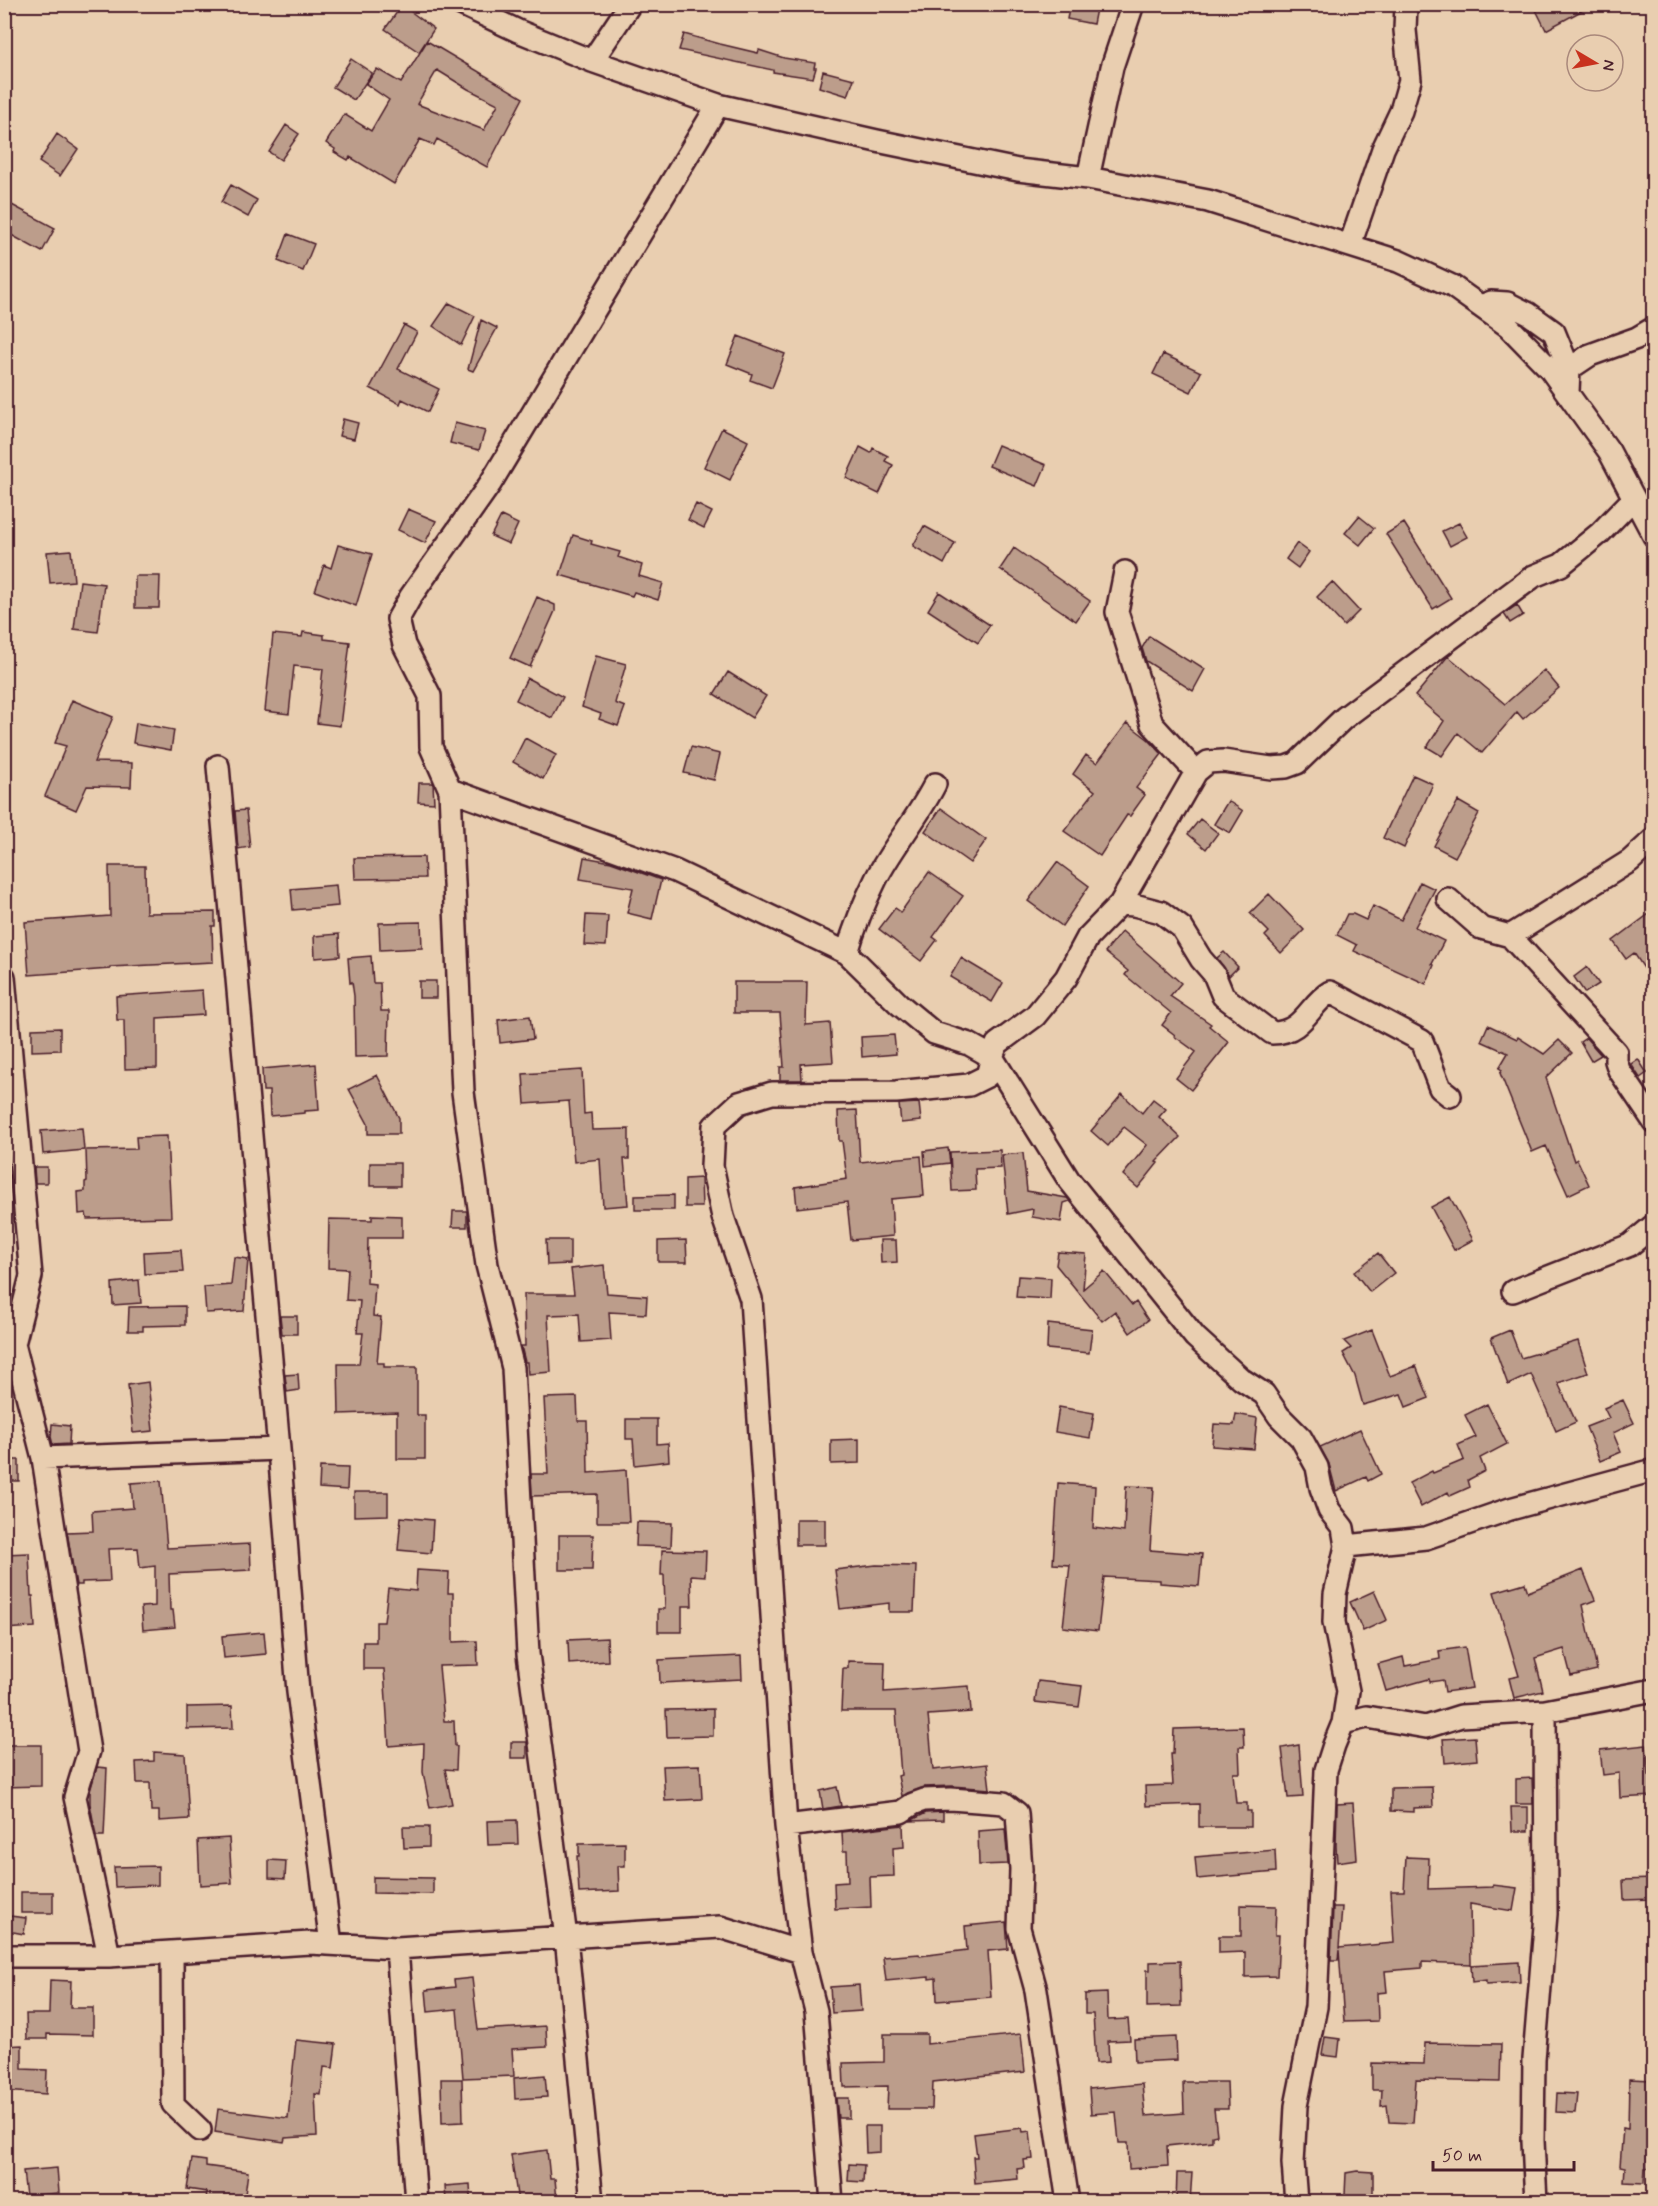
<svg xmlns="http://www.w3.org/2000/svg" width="1658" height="2206" font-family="Mynerve,sans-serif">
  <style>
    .building { fill: #bc9d8b; stroke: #4a1f2b; stroke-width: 1.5; fill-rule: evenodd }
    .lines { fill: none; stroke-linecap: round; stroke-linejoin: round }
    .minor-casing { stroke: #4a1f2b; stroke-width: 26 }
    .minor { stroke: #e9ceb0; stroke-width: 21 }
  </style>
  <rect width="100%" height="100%" fill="#e9ceb0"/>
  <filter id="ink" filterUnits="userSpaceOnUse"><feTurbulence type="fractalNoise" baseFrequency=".0167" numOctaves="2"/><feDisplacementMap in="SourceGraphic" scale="12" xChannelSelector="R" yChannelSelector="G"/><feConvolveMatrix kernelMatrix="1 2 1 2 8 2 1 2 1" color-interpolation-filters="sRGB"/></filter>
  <g filter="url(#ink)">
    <path class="building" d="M1070,4H1097L1093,24L1067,19Z
      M1533,4H1594L1546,30Z
      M402,5L434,29L419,52L385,29Z
      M684,34L720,44L758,53L759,50L784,58L815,63L814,68H816L813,78L773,72V70L679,50Z
      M427,41L523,98L487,167L437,139L434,145L420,139L394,184L350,157L348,160L334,152L335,149L326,143L344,114L371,131L389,100L366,84L377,69L401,83ZM437,70L468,89L498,104L484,130L417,104Z
      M351,59L372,73L354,100L333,87Z
      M823,71L854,79L848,96L819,87Z
      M286,125L299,134L281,160L269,152Z
      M57,134L78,149L60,176L39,162Z
      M231,185L257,200L248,217L221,202Z
      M10,204L55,228L42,252L4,231V215Z
      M288,234L314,244L303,271L278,261Z
      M449,303L475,316L461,345L433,326Z
      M481,320L497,328L473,371L468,369Z
      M404,325L417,332L398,369L439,389L428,412L402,399L400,404L370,388Z
      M738,336L785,354L772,388L750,380L752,374L727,364Z
      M1163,354L1201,372L1191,392L1153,374Z
      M343,419L358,423L354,439L339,436Z
      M455,423L485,431L479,450L450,443Z
      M722,428L748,441L730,480L704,467Z
      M998,445L1046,465L1037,486L989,466Z
      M860,447L871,453L873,448L888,456L885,461L893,465L879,494L846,478Z
      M696,504L712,512L704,528L688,520Z
      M408,509L436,521L425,543L398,530Z
      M501,516L518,524L509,544L491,536Z
      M1359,516L1374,528L1360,545L1345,533Z
      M1404,523L1451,598L1433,609L1386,534Z
      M1459,523L1467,537L1450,546L1442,531Z
      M924,526L955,543L944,564L913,546Z
      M573,535L592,541L591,544L620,552L618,557L642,565L639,576L663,583L658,600L634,592L632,596L560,575Z
      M1297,543L1309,552L1298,568L1286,559Z
      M338,545L372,554L356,606L315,591L324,565L331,568Z
      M1014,548L1090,601L1076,621L1000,569Z
      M71,550L74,581L50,583L47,552Z
      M135,576H160L159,608H135Z
      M80,581L104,584L98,632L74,629Z
      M1332,582L1359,611L1344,626L1317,597Z
      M939,592L990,625L978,643L928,610Z
      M537,597L555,605V611L530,667L510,658Z
      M1517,605L1523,615L1510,623L1504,614Z
      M303,632L324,635V639L350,642L340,726L317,723L323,669L294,666L289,714L265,711L273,634L302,637Z
      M1149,636L1190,662L1191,660L1205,669L1193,691L1146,661L1142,648Z
      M596,656L626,664L615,703L625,707L618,726L599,719L601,714L582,707Z
      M1448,656L1505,704L1544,670L1559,688L1523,719L1517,712L1482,753L1458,733L1442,756L1427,747L1444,721L1415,696Z
      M728,672L766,696L752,718L714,694Z
      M527,678L563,697L552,718L516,700Z
      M72,700L113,717L94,762L132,763L131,787L87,786L76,810L45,796L66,746L55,743Z
      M136,723L174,730L171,750L133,743Z
      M1127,723L1149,740L1162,754L1136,788L1145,795L1130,816L1127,815L1100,856L1064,831L1095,791L1073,774L1086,755L1097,763Z
      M525,738L556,755L543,779L513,762Z
      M691,747L720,754L714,780L684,773Z
      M1413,775L1433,784L1404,848L1383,838Z
      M419,783H433L434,803L418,802Z
      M1228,801L1243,811L1230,833L1214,824Z
      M1458,801L1479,813L1455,857L1434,846Z
      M941,808L986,840L970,863L925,831Z
      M246,810L250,847L238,849L235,811Z
      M1200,819L1218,833L1206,849L1188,834Z
      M424,857L425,878L355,879L354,858Z
      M584,857L611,862L661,880L652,919L627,913L633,888L580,879Z
      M1057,862L1089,886L1062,926L1028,901Z
      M109,866H145L146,913L215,912V926H212L213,962L110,967V969L29,975L25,922L110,916Z
      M929,872L963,896L933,937L937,940L921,961L879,929L895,908L901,912Z
      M1420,882L1435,889L1415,927L1444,941L1432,964L1434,965L1426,984L1354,951L1357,945L1337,935L1347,914H1353L1366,920L1373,906L1401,920Z
      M336,885L338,906L293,910L291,889Z
      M1269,894L1304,930L1281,953L1265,936L1269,932L1250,913Z
      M1653,911V982L1634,953L1626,959L1613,941Z
      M586,915L608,916L606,946L584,945Z
      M421,922L422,948L380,950L379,923Z
      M1122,931L1181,983L1170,996L1211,1024L1209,1026L1229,1042L1191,1090L1176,1078L1196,1052L1174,1036L1175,1035L1162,1025L1171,1013L1125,975L1128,971L1105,952Z
      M339,934L340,956L315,958L314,936Z
      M1224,952L1238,967L1229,976L1217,958Z
      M371,956L373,983H380L381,1011H389L388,1056L355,1057L354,996L352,982L350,983L348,958Z
      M961,958L1003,983L992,1002L950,977Z
      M1587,967L1599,984L1585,993L1574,977Z
      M419,981H436V998H419Z
      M734,982H807L806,1025L830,1023L833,1062L801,1064L802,1080H780V1067H784L780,1013H734Z
      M202,990L204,1015L157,1018V1068L125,1069L124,1020H117L116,996Z
      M530,1016L533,1039L500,1043L498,1020Z
      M1488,1025L1517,1039L1518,1037L1544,1054L1559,1040L1572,1053L1546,1078L1574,1161L1577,1159L1589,1185L1568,1195L1546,1146L1532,1152L1500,1073L1502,1070L1499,1068L1508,1053L1481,1041Z
      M60,1028V1050L32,1051V1029Z
      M894,1035L896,1054L862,1057L861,1037Z
      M1586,1038L1601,1055L1591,1061L1580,1042Z
      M1638,1059L1647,1073L1640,1078L1631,1064Z
      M316,1064L319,1110L305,1111V1113L270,1116L269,1091H263L262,1069Z
      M582,1070L584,1114L591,1113L592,1130L629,1129V1159H624L628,1205L603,1207L600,1159L574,1162L569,1101L525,1104L523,1074Z
      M377,1075L399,1118V1134H368V1124L349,1089Z
      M1122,1094L1142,1113L1153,1099L1166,1109L1159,1117L1180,1137L1156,1162L1158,1163L1138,1188L1123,1175L1147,1145L1124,1127L1108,1146L1091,1131Z
      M919,1103L921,1121L901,1123L899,1104Z
      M857,1110L860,1162L921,1156L924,1196L891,1199L893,1236L851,1240L847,1202L797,1208L795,1187L847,1179L842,1141H839L838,1111Z
      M82,1128L84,1150L43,1154L41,1131Z
      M167,1136L171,1217L87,1219L86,1213L79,1214L78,1192L85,1191V1182L87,1181L86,1150L137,1149L136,1137Z
      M948,1148L950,1163L925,1166L924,1151Z
      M1000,1150L1001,1168L975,1169L976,1190L952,1191L950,1152Z
      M1023,1153L1027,1191L1067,1198L1070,1201L1064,1203L1061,1222L1032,1217L1033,1209L1008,1214L1002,1155Z
      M370,1163H400V1186H370Z
      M34,1167H47V1183H35Z
      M701,1178L702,1207H685V1179Z
      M674,1195V1210H635V1196Z
      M1450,1197L1473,1240L1454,1250L1431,1207Z
      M453,1211H467V1227H452Z
      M372,1215L402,1216V1238H368L367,1283L375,1284L373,1316L381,1317L377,1363H384V1367H417V1415H425V1459H397V1412L339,1414L338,1364H359L363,1333H357L360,1301L346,1300L348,1269L328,1268L329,1219L372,1220Z
      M546,1240H570V1264L547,1265Z
      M686,1240L687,1262H658V1241Z
      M880,1240H896L897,1262L881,1263Z
      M181,1250L183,1272L145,1274L144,1252Z
      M1058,1252L1086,1254L1083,1289L1104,1271L1132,1305L1136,1302L1148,1320L1130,1333L1115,1311L1102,1321L1056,1265Z
      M1378,1253L1394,1273L1370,1292L1354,1272Z
      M234,1257L248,1259L244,1311L206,1313L204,1287L231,1285Z
      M604,1265L607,1293L647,1296L646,1314L609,1312L611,1340L581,1342L579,1314L548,1315L551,1372L528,1374L527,1362H525L521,1346H525L524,1294H574L571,1269Z
      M1018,1276L1051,1278L1050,1299L1016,1297Z
      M139,1280L141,1303L113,1305L112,1283Z
      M185,1306V1325L143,1326V1331H128L129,1307Z
      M280,1316H297V1334H282Z
      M1048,1324L1092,1329L1089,1353L1047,1349Z
      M1372,1330L1390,1376L1416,1366L1429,1398L1406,1407L1401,1394L1363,1405L1355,1376L1343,1353L1351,1348L1344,1341Z
      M1510,1330L1521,1358L1578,1341L1588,1373L1558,1383L1576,1422L1556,1431L1531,1374L1508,1385L1491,1338Z
      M298,1374L299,1390L287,1392L285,1375Z
      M148,1382L153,1431L133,1433L128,1385Z
      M577,1397L578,1421H587L588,1473L626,1470L629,1522H597V1494L532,1496L531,1474H548L544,1398Z
      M1623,1400L1634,1423L1613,1433L1621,1452L1600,1461L1586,1427L1609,1418L1604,1408Z
      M1487,1404L1507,1444L1480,1458L1485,1471L1468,1480L1470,1487L1450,1496L1448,1492L1421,1507L1409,1483L1432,1471L1433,1473L1464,1460L1458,1445L1476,1437L1465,1415Z
      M1059,1407L1094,1413L1090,1438L1055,1432Z
      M1236,1414L1257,1418L1254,1449L1212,1446L1214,1424L1234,1425Z
      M626,1419H657V1444L668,1443L669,1461L635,1465L633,1439H626Z
      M52,1424L70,1426L69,1444L53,1445L51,1437Z
      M1360,1429L1381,1474L1368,1481L1366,1477L1336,1491L1329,1464L1320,1447Z
      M859,1439V1463L831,1464V1440Z
      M4,1460H19V1481H4Z
      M320,1467L348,1468L347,1490L319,1488Z
      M161,1481L167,1548L250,1544L251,1570L169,1574L170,1610H173L175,1627L143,1630L141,1607L155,1606V1566L140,1568L138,1548L108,1549L110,1581L82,1582V1585H76L67,1532L93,1531L92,1511L133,1508L131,1483Z
      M1058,1483L1095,1486L1093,1528L1124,1532L1126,1486L1154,1487L1150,1550L1202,1554L1199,1586L1160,1583V1580L1104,1577L1098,1631L1063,1627L1070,1565L1053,1564Z
      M354,1492H388V1515L354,1516Z
      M401,1517L433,1520L431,1553L398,1550Z
      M796,1519H825V1545H796Z
      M637,1522L672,1523L671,1547L636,1546Z
      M559,1535H593L592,1570H559Z
      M662,1550L706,1551L705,1576L691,1575L692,1606H682V1632H658V1609H665L664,1575H661Z
      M29,1553L31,1596H33L35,1627L4,1629V1554Z
      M876,1565L916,1566L914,1612H889V1603L840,1609L835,1570Z
      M417,1570L449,1572L448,1593H453V1642L477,1641L478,1665L439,1666L444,1721H454L455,1746H457L456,1770L445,1769L452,1804L430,1808L423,1772L424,1743L389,1746L384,1669H363V1642H376V1622H384L388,1588L416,1591Z
      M1583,1570L1595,1600L1583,1605L1597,1670L1571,1676L1564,1649L1535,1658L1543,1691L1514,1698L1509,1678L1519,1676L1494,1592L1525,1583L1528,1592Z
      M1374,1591L1387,1620L1363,1631L1350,1602Z
      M264,1632L266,1654L224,1658L222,1636Z
      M607,1638L608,1661L569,1664L568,1640Z
      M1465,1647L1472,1688L1445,1692L1443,1680L1430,1682L1429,1679L1386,1691L1378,1664L1403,1657L1405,1666L1440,1659L1439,1651Z
      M741,1656L742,1679L660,1683L659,1660Z
      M848,1661L885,1662L884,1692L969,1686L971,1712L928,1715L933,1770L987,1764L990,1789L952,1786L924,1787L902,1796L898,1776L901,1775L896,1711H841L843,1668H848Z
      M1038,1681L1082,1686L1079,1707L1035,1702Z
      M232,1706L233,1728L187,1729V1707Z
      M713,1709V1736L667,1737L666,1710Z
      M1243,1727L1244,1747H1239L1240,1773H1233L1236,1803H1247V1811H1251V1827H1199V1804L1146,1806L1145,1786L1173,1785L1171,1754H1173L1174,1729Z
      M1475,1737L1477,1760L1445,1763L1443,1739Z
      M511,1742H527V1758H511Z
      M4,1745H41V1786L4,1787Z
      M1299,1745L1303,1797L1288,1798L1282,1748Z
      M1646,1745L1649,1775H1653V1796L1620,1798L1619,1773L1603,1775L1600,1750Z
      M154,1752L185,1754L189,1819L159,1821V1811H151L150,1783H137L136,1762L154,1761Z
      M700,1765L702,1799L665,1801L663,1766Z
      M97,1767L107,1768L104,1836H96L90,1804V1791Z
      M1532,1778L1533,1804H1516V1779Z
      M837,1787L841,1806L823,1809L820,1791Z
      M1432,1787L1433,1807L1414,1808V1812L1391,1811V1788Z
      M1353,1803L1357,1859L1337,1862L1336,1846L1337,1804Z
      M1511,1807H1528V1831H1512Z
      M943,1812V1820L910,1821L926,1813Z
      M517,1820L518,1844L488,1845L487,1821Z
      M903,1825L904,1847L893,1848L894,1876L870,1877L871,1907L835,1909L834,1883L848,1882L847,1851H843L842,1832Z
      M403,1827H429V1847L404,1848Z
      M1005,1829L1008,1864L979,1865L978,1831Z
      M229,1838L232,1883L200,1885L198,1840Z
      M625,1843V1866H618L619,1891L579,1893L577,1856H579V1844Z
      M1275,1850L1276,1872L1197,1879L1195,1857Z
      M1406,1857L1429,1858L1428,1889L1493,1887V1885L1517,1888L1513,1911L1470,1904L1471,1964L1422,1962V1968L1385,1971L1387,1992L1377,1993L1378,2021L1344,2022L1339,1950L1338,1960H1331L1333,1907H1342L1339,1948L1394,1943L1391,1891H1404Z
      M269,1860L286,1861L285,1879L269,1878Z
      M158,1866V1885L115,1887L114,1867Z
      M373,1877L433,1878V1894L373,1893Z
      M1653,1879V1899L1624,1900L1623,1880Z
      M21,1892H53V1913H21Z
      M1241,1905L1276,1906L1275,1935H1279L1277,1976L1245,1977V1952L1219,1953V1936H1241Z
      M10,1916L26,1918L24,1934L8,1931Z
      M1006,1922L1008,1949L988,1951L991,1997L937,2001L936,1978L929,1979V1977L886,1981L883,1957L919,1954L920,1956L967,1950L965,1926Z
      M1180,1961L1181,2006L1147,2007V1970H1150V1962Z
      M1519,1962L1520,1982L1486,1984V1980L1472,1982L1471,1965Z
      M472,1978L478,2030L546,2026L547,2047L512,2049L514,2076L463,2078L457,2009L428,2012L426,1990L455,1987L454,1980Z
      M50,1980L71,1981L70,2008H93V2035L47,2034V2039H27L26,2014H49Z
      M859,1985L861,2011L832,2013L830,1987Z
      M1107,1993L1108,2020L1128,2019L1130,2040L1108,2041L1109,2062L1096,2063L1093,2014H1085V1994Z
      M884,2034H927V2044L1021,2034L1025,2072L933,2082L932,2109H887L888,2086L844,2087L843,2063L884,2062Z
      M1176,2037L1177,2060L1135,2062L1134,2039Z
      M1325,2037L1340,2039L1338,2057L1322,2055Z
      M296,2040L336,2044L333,2068L324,2067L321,2095L315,2094L317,2136L285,2138L284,2142L215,2132L218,2109L288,2118Z
      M1425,2043L1501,2044L1500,2082L1416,2080L1413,2123L1389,2122L1387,2105L1381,2106L1382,2090H1372V2063L1424,2064Z
      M22,2045V2069L47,2070L46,2094L4,2091L6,2066H4V2046Z
      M545,2075L547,2097L515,2099L514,2078Z
      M441,2079H462L463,2122L442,2123Z
      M1629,2079L1653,2080L1652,2168H1645L1644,2183L1624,2182L1625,2167L1620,2166L1623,2128L1628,2129Z
      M1183,2082H1227L1228,2109H1214L1217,2135L1212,2136V2141L1167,2146L1168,2166L1129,2169L1128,2143H1119L1116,2112L1091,2114L1089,2089L1142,2084L1145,2116L1184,2113Z
      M1557,2093L1577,2094L1575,2113L1556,2112Z
      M836,2098H849V2118H838Z
      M865,2126H880V2152L866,2153Z
      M1022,2128L1023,2132L1030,2131L1033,2159L1024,2160L1025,2168L1017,2169L1018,2179L975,2183L973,2157H977L974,2134Z
      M547,2150L550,2179H555L557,2200L518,2202L511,2155Z
      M192,2159L206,2161V2166L248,2172L244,2202L206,2199L207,2192L187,2189Z
      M849,2164L864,2165L863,2182L848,2181Z
      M57,2168L59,2193L26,2196L23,2171Z
      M1357,2171L1373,2172V2195H1345L1346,2173Z
      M1177,2173H1192L1190,2202H1176Z
      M470,2184L471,2202H446L445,2186Z"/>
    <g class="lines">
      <defs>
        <path id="minor" d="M461,4L518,31L592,61L718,105L877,141L1018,170L1088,178L1208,201L1398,261L1452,286L1508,326L1550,369L1609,451L1654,536
          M592,61L630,4
          M1088,178L1112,67L1133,4
          M1350,245L1383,149L1401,111L1410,80L1405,30L1406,4
          M1480,306L1491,302L1507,303L1529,314L1554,332L1569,369L1568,392
          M1569,369L1590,355L1637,338L1654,328
          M1125,572L1117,612L1152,724L1196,772
          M218,766L279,1449L298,1692L331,1944
          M450,790L675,871L847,953L899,1004L934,1033L969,1044L992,1057L997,1044L1035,1016L1066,978L1088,937L1120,904L1196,772L1208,762L1223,761L1271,768L1286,767L1297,763L1344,718L1534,576L1561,565L1600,533L1634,498
          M1448,899L1481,928L1510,936L1630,861L1654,839
          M1120,904L1134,905L1161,912L1182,928L1201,959L1214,974L1223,996L1272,1033C1304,1033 1309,1004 1330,992L1422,1041L1440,1088L1450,1096
          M1510,936L1616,1052V1061L1619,1070L1654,1122
          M847,953C854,928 864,903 876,879C893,846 918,818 935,784
          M4,977L31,1276L14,1344L43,1458L89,1751L75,1797L109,1956
          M1513,1291L1630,1245L1654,1225
          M43,1458L279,1449
          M1346,1546L1426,1538L1510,1509L1654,1470
          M786,1826L901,1812L913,1804L924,1800L951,1799L1004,1803L1017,1813L1021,1869L1019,1928L1036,1990L1068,2202
          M397,1948L416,2202
          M172,1952L173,2104L200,2130
          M4,1956H109L310,1943L397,1948L720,1927L801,1952
          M592,2202L566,1937L528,1654L513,1368L487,1265L463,1092L450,790L431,747L430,696L404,645L398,619L411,596L490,484L718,105
          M832,2202L816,2011L801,1952L786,1826L751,1299L723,1217L712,1166L714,1126L739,1103L772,1093L896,1092L969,1085L987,1076L992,1057L1069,1180L1195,1337L1241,1379L1264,1394L1279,1416L1301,1438L1317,1467L1321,1488L1329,1510L1343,1528L1346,1546L1335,1594L1334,1622L1348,1691L1343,1723L1367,1717L1426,1727L1461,1716L1545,1711L1654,1690
          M1296,2202L1293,2163L1296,2106L1316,2007L1326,1770L1334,1745L1343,1723
          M1536,2202L1533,2141L1534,2059L1546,1914L1545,1711"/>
      </defs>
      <use href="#minor" class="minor-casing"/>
      <use href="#minor" class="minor"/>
    </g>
  </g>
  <rect width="1658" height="2206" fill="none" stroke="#e9ceb0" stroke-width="24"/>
  <rect x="12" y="12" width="1634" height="2182" fill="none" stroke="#4a1f2b" stroke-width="2" filter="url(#ink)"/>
  <g transform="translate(1595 63) rotate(100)"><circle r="28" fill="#e9ceb0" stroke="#a9887b" stroke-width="1.5"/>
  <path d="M0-4.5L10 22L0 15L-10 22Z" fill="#c8321e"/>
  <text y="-9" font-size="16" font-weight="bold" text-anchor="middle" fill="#4a1f2b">N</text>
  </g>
  <path d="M1433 2161v9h141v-9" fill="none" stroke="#4a1f2b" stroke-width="3"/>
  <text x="1442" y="2161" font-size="18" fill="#4a1f2b" stroke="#e9ceb0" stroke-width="4.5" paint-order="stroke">50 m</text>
</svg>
